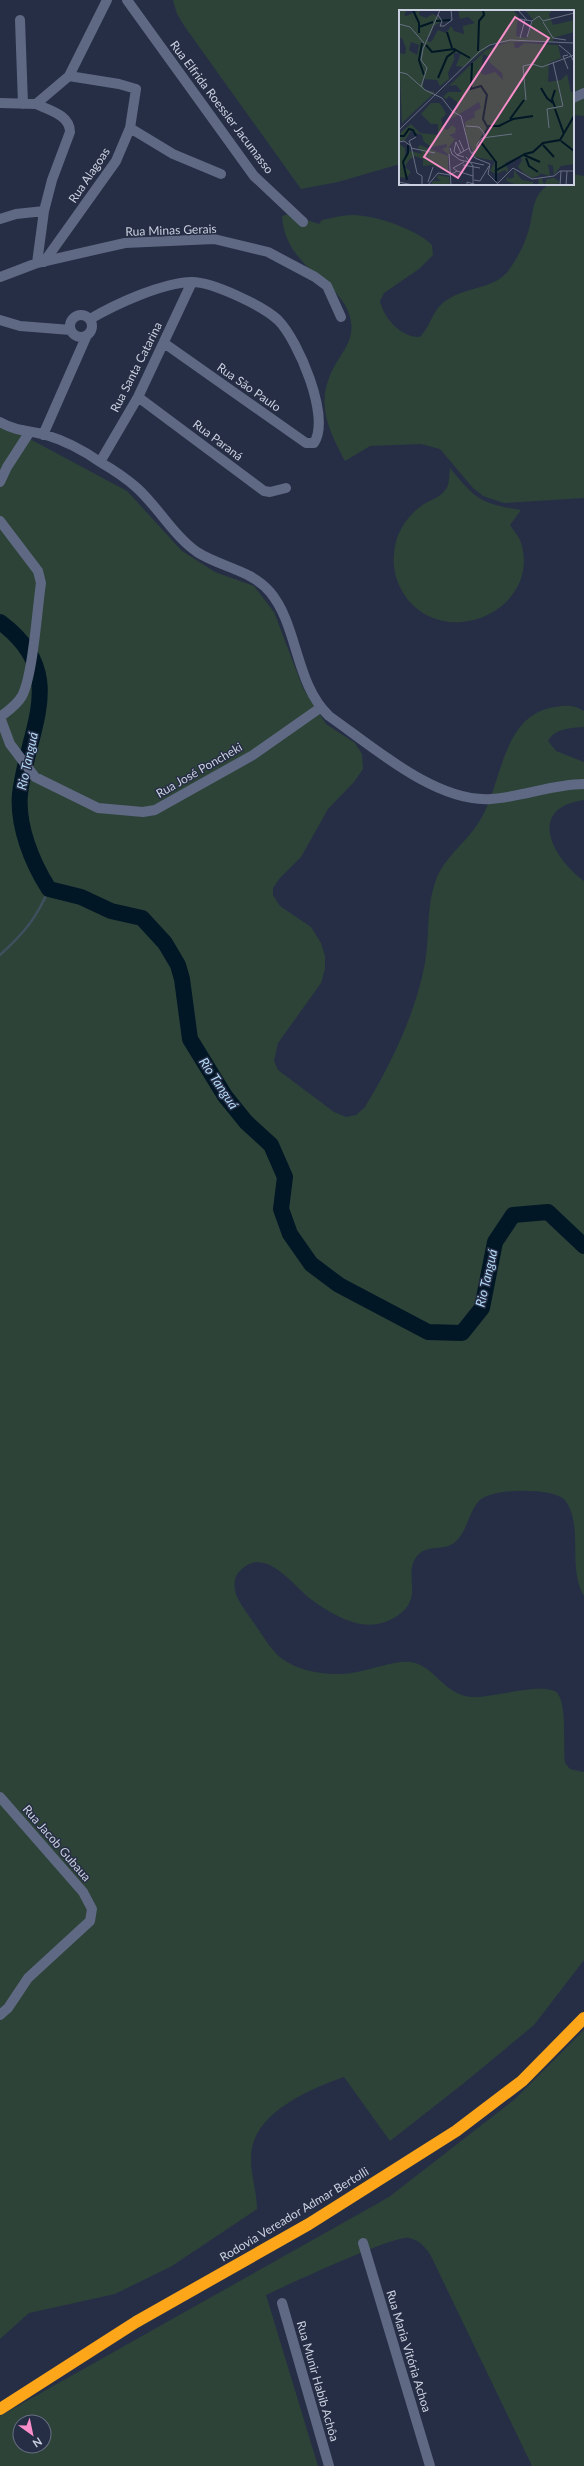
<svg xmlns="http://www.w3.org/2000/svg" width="584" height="2466" font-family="Lato,sans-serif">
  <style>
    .green { fill: #2d4338; fill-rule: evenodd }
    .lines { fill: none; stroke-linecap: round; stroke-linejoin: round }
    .stream { stroke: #3e4f5d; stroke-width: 2.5 }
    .river { stroke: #011725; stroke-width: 16 }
    .street { stroke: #5f6983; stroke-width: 10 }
    .highway { stroke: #fea61a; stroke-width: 12 }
    .labels { text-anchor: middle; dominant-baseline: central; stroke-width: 3; stroke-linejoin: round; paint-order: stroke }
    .street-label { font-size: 12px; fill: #cbd1e0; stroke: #262e45 }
    .water-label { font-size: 13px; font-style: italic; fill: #b3dbf8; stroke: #262e45 }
    .inset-river { fill: none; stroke: #011725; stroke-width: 2 }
    .inset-road { fill: none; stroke: #686f83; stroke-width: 1 }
    .view { fill: #f98fca; fill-opacity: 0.15; stroke: #f98fca; stroke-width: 2 }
    .inset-edge { fill: none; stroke: #cbd1e0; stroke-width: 2 }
  </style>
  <rect width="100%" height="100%" fill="#262e45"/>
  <path class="green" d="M173,0H584V116L573,115V11H400V164L338,182L301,189L185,27L177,14Z
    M573,174L584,176V498L504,503L483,496L473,488L440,449L421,444L370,446L345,461C331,435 317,408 329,378C337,355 357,343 350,317C341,280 285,269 282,216L289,214L319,224L322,220C332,218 343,215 353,215C375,215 416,229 432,245L433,255L419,269L384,293L380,301C384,319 402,338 420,337C431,326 433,308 447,300C465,287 495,289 509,270C518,257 525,244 529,229C534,211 532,194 550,184H573Z
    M0,423L127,491L182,551L215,572L254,586L274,612L303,688L321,716L326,724L355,743L362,754L363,769L354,782L328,809L301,857L280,878L273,888V895L280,906L311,927L321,943L325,956V969L321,983L278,1043L274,1061L278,1070L334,1112L346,1117L356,1115L365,1107C392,1062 415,1015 425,963C430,936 426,905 436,880C445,856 466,843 479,822C503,786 500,715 555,707C567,705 574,705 584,711V727C571,728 555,728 548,741L556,751L584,762V800C526,808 552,858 584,881V1596C567,1568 584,1526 565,1500C552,1487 491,1488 479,1501C468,1513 467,1533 454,1543C443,1551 427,1544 417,1556C401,1576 429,1601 390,1620C380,1625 367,1626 356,1623C341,1619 325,1610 312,1600C293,1586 264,1542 238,1573C233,1580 234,1589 237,1597C242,1607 250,1617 256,1626C264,1637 270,1649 281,1658C301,1673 333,1677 357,1672C374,1669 395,1660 411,1662C435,1666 443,1694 471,1697C490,1699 547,1680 558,1694C567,1707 563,1746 565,1763L570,1769L584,1772V1960L534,2025L464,2083L390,2141L344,2077C313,2088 259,2110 252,2148C248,2168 257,2189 257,2209L172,2266L115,2294L29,2313L0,2339Z
    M450,468C475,499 481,504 521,510L510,525C513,530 518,535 520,540C544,605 452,652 408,600C398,587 392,571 394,554C395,534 407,515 424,504C432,499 441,497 446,489C450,484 449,474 450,468Z
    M584,2030V2466H532L430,2254C424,2246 419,2240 409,2238C394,2235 288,2285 266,2295L318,2466H0V2416L389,2197L515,2099ZM20,2422H44V2446H20Z"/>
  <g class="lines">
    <path class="stream" d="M0,955C24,933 36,919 49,889"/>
    <path class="river" d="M0,622C70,674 28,726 20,794C17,825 32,863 49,889L81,897L111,911L142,918L165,943L178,965L182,979L190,1039L225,1096L246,1122L271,1145L285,1177L281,1209L290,1234L311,1264L339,1285L428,1332L462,1333L482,1308L495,1242L513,1215L548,1212L584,1246"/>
    <path class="street" d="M127,0L254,176L303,222
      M20,20L23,104
      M573,98L584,93
      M0,103L36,104L69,76L107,0
      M36,104C49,110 70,115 70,132L52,180L44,211L37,263
      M130,128L173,154L221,174
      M0,219L16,214L44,211
      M44,262L116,161L130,128L136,89L119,84L69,76
      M0,277L37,263L125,243L214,239L268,252L315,277L327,286L341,317
      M70 326a11 11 0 1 1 22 0a11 11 0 1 1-22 0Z
      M90,319C116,304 161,283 192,282C213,282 263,306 278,320C298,340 331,417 314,443H306L164,343
      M0,320L20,326L71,330
      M138,397L264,491L270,492L286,488
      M0,422C18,432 28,430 46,435C66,441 83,450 100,462C112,469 126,478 137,488C158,507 173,535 197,552C220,567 252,570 270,592C298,625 295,684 329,716C372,746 436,803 491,799C522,797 553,784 584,784
      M43,435L87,335
      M100,462L138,397L192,282
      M0,482L7,467L29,433
      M0,521L38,571L41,583C37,610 33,675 22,696C17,705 8,711 0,717L10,744L35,777L98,808L143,812L155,810L253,755L320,708
      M0,1797L83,1892L92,1909L90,1921L28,1978L8,2008L0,2015
      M363,2243L430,2466
      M282,2303L329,2466"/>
    <path class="highway" d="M0,2409L136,2322L309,2224L456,2131L522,2081L584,2018"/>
  </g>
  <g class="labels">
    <g class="street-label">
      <text transform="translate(222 107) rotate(53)">Rua Elfrida Roessler Jacumasso</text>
      <text transform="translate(89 175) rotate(-56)">Rua Alagoas</text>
      <text transform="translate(171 230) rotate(-2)">Rua Minas Gerais</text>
      <text transform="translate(136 367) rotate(-63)">Rua Santa Catarina</text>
      <text transform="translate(249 387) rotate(35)">Rua São Paulo</text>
      <text transform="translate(218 440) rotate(37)">Rua Paraná</text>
      <text transform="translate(199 770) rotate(-30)">Rua José Poncheki</text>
      <text transform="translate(57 1843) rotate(49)">Rua Jacob Gubaua</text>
      <text transform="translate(294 2214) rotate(-31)">Rodovia Vereador Admar Bertolli</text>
      <text transform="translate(409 2351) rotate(73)">Rua Maria Vitória Achoa</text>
      <text transform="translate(318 2381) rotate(74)">Rua Munir Habib Achôa</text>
    </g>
    <g class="water-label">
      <text transform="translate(27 761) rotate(-78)">Rio Tanguá</text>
      <text transform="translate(219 1083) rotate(56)">Rio Tanguá</text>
      <text transform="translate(486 1278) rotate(-77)">Rio Tanguá</text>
    </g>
  </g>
  <g transform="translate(399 10)">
    <rect width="175" height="175" fill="#262e45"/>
    <path d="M0,0H8L5,5L7,6L21,0L20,5L27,8L34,4L39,7L42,12L35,16L31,26L27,28L30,32L33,31L39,20L47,23L52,16L55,21L65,24L64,16L76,13L69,7L61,9L59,0H114L119,6L117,26L128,28L134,10L126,0H153L150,5L154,15L175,10V22L154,28V31L94,33L64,57L57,56L62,43H55V50L49,63L50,69L41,76L38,70L25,69L24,75L26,80L36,82L3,113L0,43L6,44L7,38L3,28H0ZM12,32L20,35L18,45L10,40ZM115,32L116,38H119L125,33L159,35L162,48L150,53L149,72L162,70L168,64L172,82H175V154L162,156L155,165L154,156L149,154L151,166L140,163L141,165L133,168L125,163L119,157L123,150L121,146L106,153L109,159L108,163L106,160L97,164L91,161L96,151L76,147L66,123V112L76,107L75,102L82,98L80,92L54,108L51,105L55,106L52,101H58V92L50,86L47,89L44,87L49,82H63L57,75L50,76L87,40L103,34ZM84,44L91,47L90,52L103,63L104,70L96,62L86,65L82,63ZM32,93H40L44,98L47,104L42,109L44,118L48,120L53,115L57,118L56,123L50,125L56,129L50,137L51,146L43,139L48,137V134L33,137L25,132L23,125L12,121L6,130L0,131L2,122L12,114L21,123L39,125V114H32L22,104ZM0,134L6,138V145L11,141L23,144L19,137L21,135L49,146V162L33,155L24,156V149L16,146L10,150L6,157L12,162L7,168L0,167ZM115,160L123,170L134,172L135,175H118L108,171L107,167L111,169L115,167ZM39,165L50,167L51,175H32L34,171H42L38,168ZM140,168H143L145,175L148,169L155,168L161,172L158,174H154L152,175H139Z" fill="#2d4338" fill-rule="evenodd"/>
    <path class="inset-river" d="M14,0L20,13V23M37,11L51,10M20,17L34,12M48,22L53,38M23,33L20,50L25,65M27,35L33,42L55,39L71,48M79,41L80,11L85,5L84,0M73,53L72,79L82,76L88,85L84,109L89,118L81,131L97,152V171M39,68L48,47L57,40M142,78L148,88L154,93M156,97L153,89L156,80M156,99L165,124M111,109L125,90M89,116H100L114,109L134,106M0,126H5L10,119L14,120L17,126M162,131L175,141M144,135L155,147M125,145L141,152M127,148L130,156L139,162M96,161L126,144L134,142L144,133L161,130L175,106M8,170L4,152L9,143V135"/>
    <path class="inset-road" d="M119,0L128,10M39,5L43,11L41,16H45L53,10L52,0M121,9L133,11L140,6L144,11M144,11L175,3M144,12L154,28M0,14L11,17L25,33M128,27L133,11M121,28L126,10M154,28L167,30M160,35L171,44L175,52M169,45L164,46L169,59M0,62L8,64L26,80L43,88L53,101L62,106L71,141L76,148L91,154L89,164L100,175M22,77L28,58L22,50L24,39L41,0M127,90L124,56L133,54L143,57L175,45M67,116L80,117L85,123V128M150,118L148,99L164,96L154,52M0,120L81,41L91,35L111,30L175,33M60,130L65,141M0,132L5,131L12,136L18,163L23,166V175M57,132L55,141L58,145L65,147M57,132L62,143M12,136L10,131L17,127M12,138L36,143M51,138L53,144L61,150L85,155M73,143L78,140V134L83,128L113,124M50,144L52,175M58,145L70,138M67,147L74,156V175M64,155L81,158M58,161L74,166M58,161L54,158L65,152M75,170L81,171L90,156M0,172L14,175M29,172L34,157M99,173L114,158L133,169L155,166L161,161H175M29,175L39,163L51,165L58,161M68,175V172L78,175M161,175L162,161M167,175L168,161"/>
    <path class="view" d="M116,7L150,28L59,168L25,147Z"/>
    <rect width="175" height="175" class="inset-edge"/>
  </g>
  <g transform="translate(32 2434) rotate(147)"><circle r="19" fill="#262e45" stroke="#686f83"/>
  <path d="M0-3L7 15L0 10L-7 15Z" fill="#f98fca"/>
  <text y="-6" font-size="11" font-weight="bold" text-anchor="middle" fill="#cbd1e0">N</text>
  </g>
</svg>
